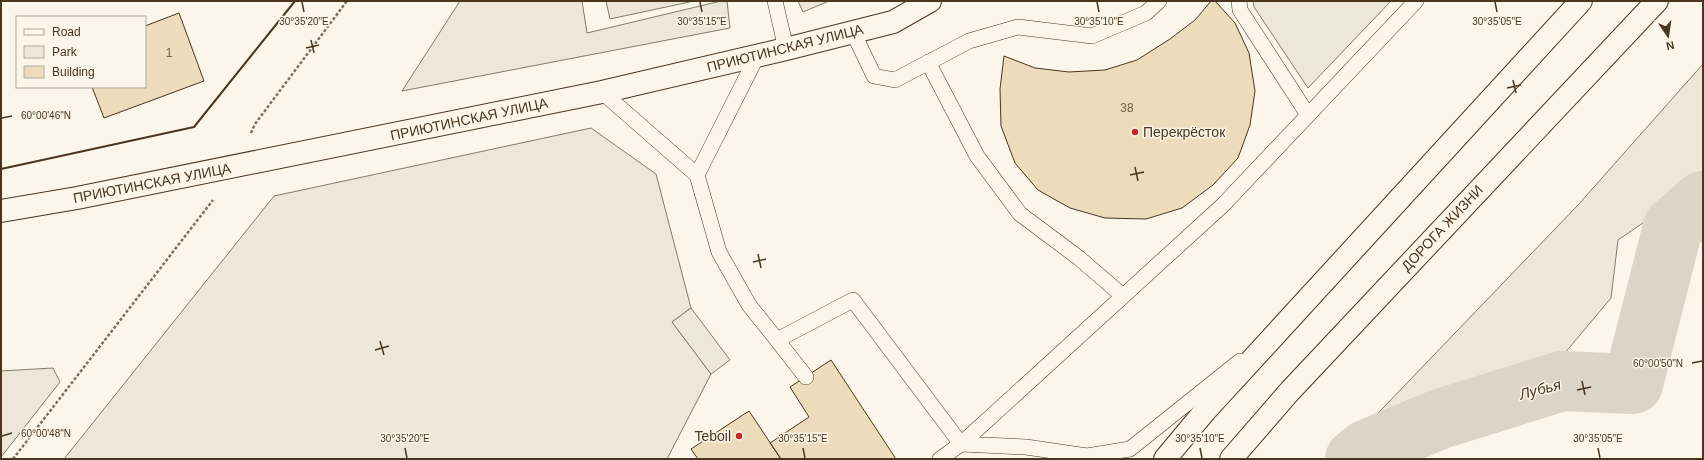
<svg xmlns="http://www.w3.org/2000/svg" width="1704" height="460" font-family="Arial,sans-serif">
  <style>
    .green { fill: #ede6d9; stroke: #887966 }
    .parking { fill: #ede7d9; stroke: #887966 }
    .lines { fill: none; stroke-linecap: round; stroke-linejoin: round }
    .river { stroke: #dcd4c6; stroke-width: 60 }
    .building { fill: #ecdcbc; stroke: #4a3520 }
    .lane-casing { stroke: #4a3520; stroke-width: 16 }
    .secondary-casing { stroke: #4a3520; stroke-width: 24 }
    .path { stroke: #7f6f5c; stroke-width: 2.5; stroke-dasharray: 3 2; stroke-linecap: butt }
    .lane { stroke: #fbf6e9; stroke-width: 15 }
    .secondary { stroke: #fbf6e9; stroke-width: 22 }
    .wall { stroke: #4a3520; stroke-width: 2 }
    .ticks { fill: none; stroke: #4a3520; stroke-width: 1.5 }
    .poi-dot { fill: #c62828; stroke: #fbf6e9; stroke-width: 1.5 }
    .labels { text-anchor: middle; dominant-baseline: central; stroke-width: 3; stroke-linejoin: round; paint-order: stroke }
    .number-label { font-size: 12px; fill: #725f47 }
    .street-label { font-size: 14px; fill: #4a3520; stroke: #fbf6e9 }
    .poi-label { font-size: 14px; fill: #4a3520; stroke: #fbf6e9; text-anchor: start }
    .water-label { font-size: 15px; font-style: italic; fill: #4a3520; stroke: #fbf6e9 }
    .ticks-label { font-size: 10px; text-anchor: middle; fill: #4a3520; stroke: #fbf6e9; stroke-width: 3; stroke-linejoin: round; paint-order: stroke }
  </style>
  <rect width="100%" height="100%" fill="#fbf6e9"/>
  <path class="green" d="M460,1H582L587,33L721,1H727L730,28L402,91Z
    M798,1H829L803,12Z
    M1703,64V171L1662,210L1618,240L1611,298L1559,360L1383,459H1334L1578,205Z
    M591,128L656,174L691,308L672,322L711,374L667,459H64L274,196Z
    M53,368L60,382L1,457V371Z"/>
  <path class="parking" d="M606,1H694L610,19Z
    M1253,1H1391L1308,88L1254,7Z
    M691,308L730,360L711,374L672,322Z"/>
  <g class="lines">
    <path class="river" d="M1355,459L1366,450L1440,419L1562,381L1633,384L1673,227L1703,201"/>
  </g>
  <path class="building" d="M1211,1H1215L1235,23L1249,53L1255,91L1250,125L1238,158L1213,185L1182,208L1146,219L1105,218L1070,208L1038,190L1015,163L1001,126L1000,89L1004,56L1035,68L1069,72L1105,70L1137,60L1170,39L1195,20Z
    M179,13L204,81L104,118L92,87H145V26Z
    M831,360L896,459H781L770,443L809,417L790,387Z
    M749,411L781,459H698L691,449Z"/>
  <g class="lines">
    <defs>
      <path id="lane" d="M775,1L786,49
        M1239,1L1240,10L1308,115
        M853,32L874,76L895,80L969,41L1018,27L1092,36L1146,13L1159,1
        M928,62L977,156L1020,214L1079,258L1123,296
        M602,92L697,175L719,252L749,305L777,340L853,300L961,444
        M697,175L757,56
        M777,340L806,377
        M961,444L1026,447L1087,456L1130,449L1240,361
        M940,459L961,444L1223,205L1416,1"/>
      <path id="secondary" d="M1,211L77,198L602,92L786,49L893,22L930,1
        M1165,459L1205,411L1581,1
        M1231,459L1290,391L1657,1"/>
    </defs>
    <use href="#lane" class="lane-casing"/>
    <use href="#secondary" class="secondary-casing"/>
    <path class="path" d="M251,133L255,124L347,1
      M13,459L213,200"/>
    <use href="#lane" class="lane"/>
    <use href="#secondary" class="secondary"/>
    <path class="wall" d="M1,169L194,127L295,1"/>
  </g>
  <path class="ticks" d="M302,2L304,12M700,2L702,12M1097,2L1099,12M1495,2L1497,12M311,40L314,53M306,48L319,45M1513,80L1516,93M1507,88L1521,85M2,118L12,116M1135,167L1138,181M1130,175L1144,172M758,254L761,268M753,262L766,259M380,341L384,355M375,350L389,346M1692,363L1702,361M1582,381L1585,395M1577,390L1591,387M2,436L12,433M405,448L407,458M803,448L805,458M1200,448L1202,458M1598,448L1600,458"/>
  <g class="poi-dot">
    <circle cx="1135" cy="132" r="4"/>
    <circle cx="739" cy="436" r="4"/>
  </g>
  <g class="labels">
    <g class="number-label">
      <text x="169" y="53">1</text>
      <text x="1127" y="108">38</text>
    </g>
    <g class="street-label">
      <text transform="translate(785 48) rotate(-14)">ПРИЮТИНСКАЯ УЛИЦА</text>
      <text transform="translate(469 119) rotate(-12)">ПРИЮТИНСКАЯ УЛИЦА</text>
      <text transform="translate(152 183) rotate(-11)">ПРИЮТИНСКАЯ УЛИЦА</text>
      <text transform="translate(1442 228) rotate(-47)">ДОРОГА ЖИЗНИ</text>
    </g>
    <g class="poi-label">
      <text x="1143" y="132">Перекрёсток</text>
      <text x="731" y="436" text-anchor="end">Teboil</text>
    </g>
    <g class="water-label">
      <text transform="translate(1540 389) rotate(-15)">Лубья</text>
    </g>
  </g>
  <g class="ticks-label">
    <text x="304" y="25">30°35'20"E</text>
    <text x="702" y="25">30°35'15"E</text>
    <text x="1099" y="25">30°35'10"E</text>
    <text x="1497" y="25">30°35'05"E</text>
    <text x="46" y="119">60°00'46"N</text>
    <text x="1658" y="367">60°00'50"N</text>
    <text x="46" y="437">60°00'48"N</text>
    <text x="405" y="442">30°35'20"E</text>
    <text x="803" y="442">30°35'15"E</text>
    <text x="1200" y="442">30°35'10"E</text>
    <text x="1598" y="442">30°35'05"E</text>
  </g>
  <rect width="1704" height="460" fill="none" stroke="#4a3520" stroke-width="4"/>
  <rect x="16" y="16" width="130" height="72" fill="#fbf6e9" stroke="#b4a999"/>
  <rect x="24" y="29" width="20" height="6" fill="#fbf6e9" stroke="#b4a999"/>
  <text x="52" y="36" font-size="12" fill="#4a3520">Road</text>
  <rect x="24" y="46" width="20" height="12" fill="#ede6d9" stroke="#b4a999"/>
  <text x="52" y="56" font-size="12" fill="#4a3520">Park</text>
  <rect x="24" y="66" width="20" height="12" fill="#ecdcbc" stroke="#b4a999"/>
  <text x="52" y="76" font-size="12" fill="#4a3520">Building</text>
  <g transform="translate(1668 36) rotate(167)" stroke="#fbf6e9" stroke-width="3" paint-order="stroke">
  <path d="M0-3L7 15L0 10L-7 15Z" fill="#4a3520"/>
  <text y="-6" font-size="11" font-weight="bold" text-anchor="middle" fill="#4a3520">N</text>
  </g>
</svg>
